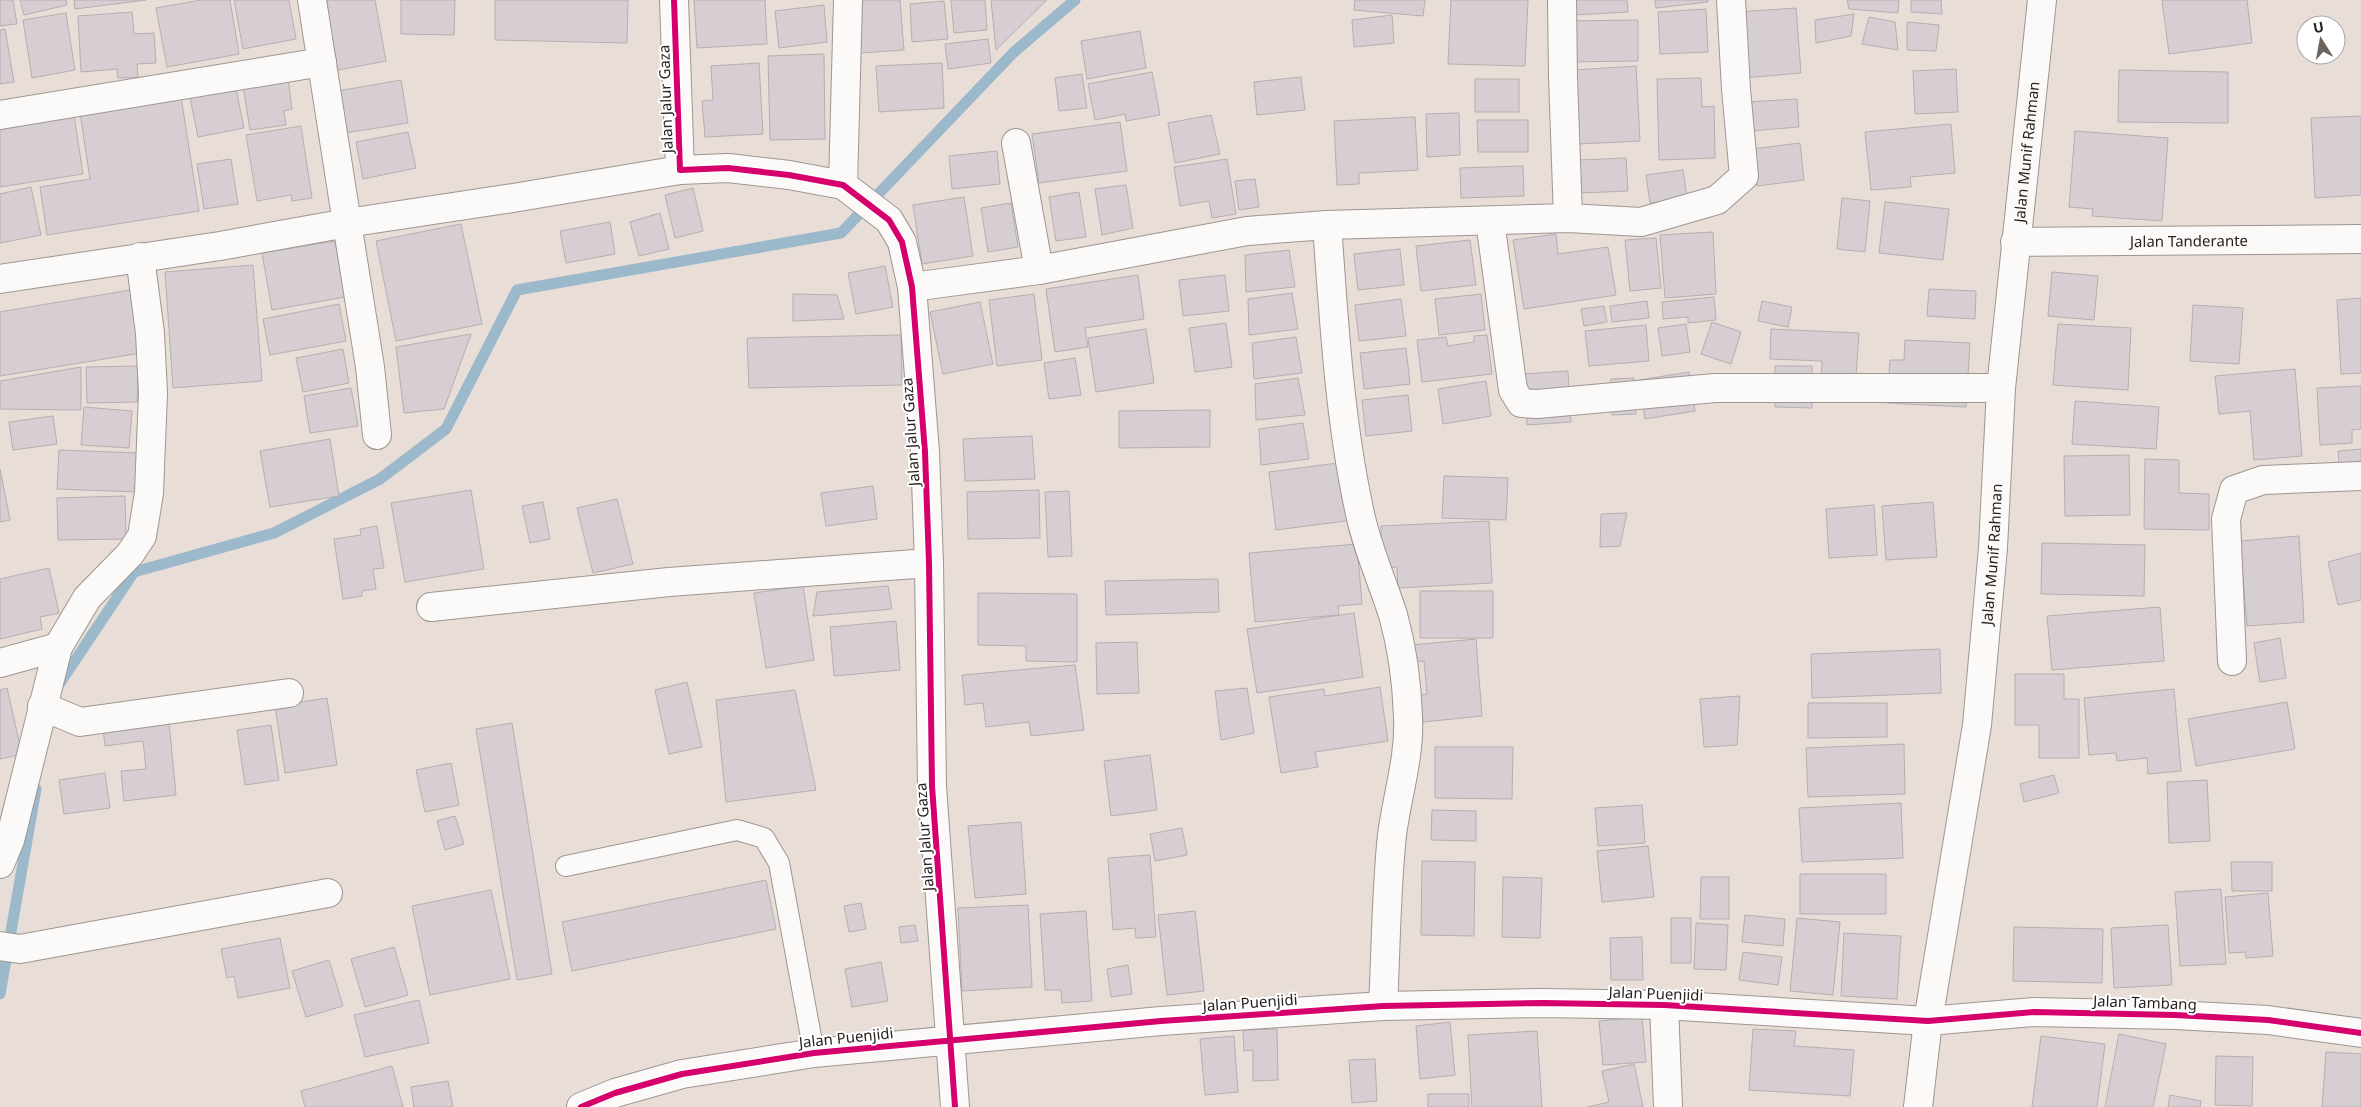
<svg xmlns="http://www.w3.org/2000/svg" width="2361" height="1107" font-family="'Noto Sans',sans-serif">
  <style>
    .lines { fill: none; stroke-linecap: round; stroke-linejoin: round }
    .stream { stroke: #9cb9cc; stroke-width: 11 }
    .building { fill: #d7ced4; stroke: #b5afaf }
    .lane-casing { stroke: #9e9691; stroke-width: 22 }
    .street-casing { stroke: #9e9691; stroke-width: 30 }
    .secondary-casing { stroke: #9e9691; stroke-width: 30 }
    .lane { stroke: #fcfaf9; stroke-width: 20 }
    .street { stroke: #fcfaf9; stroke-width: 28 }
    .secondary { stroke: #fcfaf9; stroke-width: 28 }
    .cycleway-casing { stroke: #fff; stroke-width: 9 }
    .cycleway { stroke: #d6006c; stroke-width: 6 }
    .labels { text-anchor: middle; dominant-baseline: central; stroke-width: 4; stroke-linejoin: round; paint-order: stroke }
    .street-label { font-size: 15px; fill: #29221e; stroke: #fff }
  </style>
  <rect width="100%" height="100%" fill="#e8ddd7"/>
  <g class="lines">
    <path class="stream" d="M58,686L134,572L274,533L380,479L446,429L517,290L841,233L1014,52L1075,0
      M0,994L36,789"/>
  </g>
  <path class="building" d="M0,0H13L17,24L0,26Z
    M20,0H66L67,5L24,15Z
    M74,0H146L75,9Z
    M201,0H230L239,54L167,67L156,8Z
    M234,0H289L296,39L243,49Z
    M325,0H375L386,61L338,70Z
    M401,0H455L454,35L401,34Z
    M495,0H628L627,43L495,40Z
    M694,0H765L767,44L697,48Z
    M857,0H900L904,50L860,53Z
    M951,0H985L987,30L954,33Z
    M991,0H1047L996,50Z
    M1355,0H1425L1423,16L1354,10Z
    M1451,0H1528L1525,66L1448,64Z
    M1572,0H1627L1628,12L1573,15Z
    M1655,0H1708V2L1656,8Z
    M1847,0H1899L1898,13L1849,9Z
    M1911,0H1941L1942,14L1911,12Z
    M2162,0H2247L2252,43L2169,54Z
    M944,1L948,39L912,42L910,4Z
    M824,5L827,42L779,48L775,11Z
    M1796,8L1801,73L1743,78L1738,12Z
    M1706,9L1708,52L1660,54L1658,12Z
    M132,12L134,34L154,33L156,63L137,64L138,77L118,78L117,69L81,72L78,16Z
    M66,13L75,70L32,78L23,20Z
    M1854,14L1851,36L1816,43L1815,20Z
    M1392,15L1394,43L1354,47L1352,20Z
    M1869,17L1895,22L1898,50L1862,44Z
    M1638,20V61L1564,62V21Z
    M1907,22L1939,25L1936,51L1907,50Z
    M5,29L14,82L0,84V30Z
    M1140,31L1146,68L1087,79L1081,41Z
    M988,39L991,63L948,69L945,44Z
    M824,54L825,139L770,140L768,56Z
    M759,63L763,134L705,137L702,101L713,100L711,66Z
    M942,63L944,108L879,112L876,66Z
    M1636,66L1640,141L1579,144L1575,70Z
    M1956,69L1958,112L1915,114L1913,71Z
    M2119,70L2228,72V123L2118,122Z
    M1152,72L1160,115L1126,121L1125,114L1095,120L1088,84Z
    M1082,74L1087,108L1059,111L1055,78Z
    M1301,77L1305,110L1257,115L1254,82Z
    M1701,78L1702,107L1714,106L1715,158L1659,160L1657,79Z
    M234,79L244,128L198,137L188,88Z
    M288,79L292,109L284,111L286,125L250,130L243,86Z
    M1475,79H1519V112H1475Z
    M401,80L408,123L345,133L338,91Z
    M181,97L199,211L47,235L40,187L90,179L80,113Z
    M1797,99L1799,127L1749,131L1747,102Z
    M1459,113L1460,155L1427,157L1426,114Z
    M74,115L83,174L0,187V126Z
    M1211,115L1220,154L1175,163L1168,123Z
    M2361,116V195L2315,198L2311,118Z
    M1415,117L1418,170L1359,173V184L1337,185L1334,121Z
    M1477,120H1528V152H1478Z
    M1120,122L1127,171L1039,183L1032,134Z
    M1951,124L1955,173L1910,177L1911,187L1871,190L1865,132Z
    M301,126L312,198L292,201L291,195L257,201L246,135Z
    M2075,131L2168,138L2162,221L2092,216L2093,209L2069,207Z
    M408,132L416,168L363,179L356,142Z
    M1800,143L1804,180L1757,186L1752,149Z
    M997,151L1000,184L952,189L949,156Z
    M1626,158L1628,191L1581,193L1580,160Z
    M231,159L238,204L204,209L197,164Z
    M1227,159L1236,214L1212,218L1209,201L1180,206L1174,167Z
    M1523,166L1524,196L1461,198L1460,168Z
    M1683,170L1687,198L1650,203L1646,175Z
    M1255,179L1259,207L1239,210L1235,181Z
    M1126,185L1133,228L1102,235L1095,189Z
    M31,187L41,235L0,243V194Z
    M693,188L703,231L675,238L665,195Z
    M1079,192L1086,237L1056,241L1049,197Z
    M964,197L973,256L922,264L913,205Z
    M1842,198L1870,201L1865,252L1837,249Z
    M1885,202L1949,209L1943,260L1879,253Z
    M1011,203L1018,247L988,252L981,208Z
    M660,213L669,249L639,256L630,222Z
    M610,222L615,254L566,263L560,231Z
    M461,224L482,324L396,341L376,241Z
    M1713,232L1716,294L1665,298L1660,235Z
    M1556,234L1558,254L1608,247L1616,295L1524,309L1513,240Z
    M1656,238L1661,288L1630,291L1625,240Z
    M1470,240L1476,285L1421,291L1416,246Z
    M335,241L345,297L272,310L262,253Z
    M1400,249L1404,285L1358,290L1354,254Z
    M1289,250L1295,287L1246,292L1245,255Z
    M253,265L262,381L173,388L165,272Z
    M885,266L893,307L856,314L848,273Z
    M2052,272L2098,276L2094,320L2048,316Z
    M1138,275L1144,319L1085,328L1088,347L1055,352L1046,289Z
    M1225,275L1229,311L1183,316L1179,280Z
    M1929,289L1976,291L1975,319L1927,316Z
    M130,290L141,353L0,376V312Z
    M1292,293L1298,329L1249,335L1248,299Z
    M793,294L837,295L844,319L793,321Z
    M1034,294L1042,360L997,366L989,300Z
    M1481,294L1485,330L1439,335L1435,299Z
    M1714,297L1716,320L1688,323V317L1663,319L1662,302Z
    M2361,298V373L2341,374L2337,300Z
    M1401,299L1406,336L1359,341L1355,305Z
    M1647,301L1649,318L1612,322L1610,306Z
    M1762,301L1792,307L1788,327L1758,321Z
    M980,302L993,364L943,374L930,312Z
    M339,304L346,341L270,355L263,319Z
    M2193,305L2243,308L2239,364L2190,361Z
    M1604,306L1607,322L1584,326L1581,309Z
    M1712,322L1741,332L1731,364L1701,354Z
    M1226,323L1232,367L1195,372L1189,328Z
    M1686,324L1690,352L1662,356L1658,328Z
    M2058,324L2131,328L2128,390L2053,385Z
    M1646,325L1649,361L1589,366L1585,331Z
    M1146,329L1154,383L1096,392L1088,338Z
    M1771,329L1859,333L1855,389L1821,387L1822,361L1770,359Z
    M471,334L444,409L404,413L396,347Z
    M901,335L902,385L749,388L747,338Z
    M1487,335L1492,374L1422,382L1417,340L1446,337L1448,346L1474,342V336Z
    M1296,337L1302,373L1254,379L1252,343Z
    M1905,340L1970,343L1966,407L1887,403L1890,360H1904Z
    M1406,348L1410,384L1364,389L1360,353Z
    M343,349L349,383L303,392L296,358Z
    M1075,358L1081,395L1049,399L1044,363Z
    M138,366L137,402L87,403L86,367Z
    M1775,366H1812V408L1775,407Z
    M81,367V410L0,409V381Z
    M2295,369L2302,456L2254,460L2250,411L2219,414L2215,376Z
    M1568,371L1571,422L1527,425L1524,374Z
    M1689,372L1695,411L1645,419L1639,380Z
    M1298,378L1305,415L1256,420L1255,384Z
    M1634,378L1636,414L1612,415L1611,379Z
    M1486,381L1491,416L1443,424L1438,389Z
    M2361,386V429L2352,430V443L2320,445L2317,388Z
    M351,388L358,426L310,433L304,396Z
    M1408,395L1412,431L1366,436L1362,400Z
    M2075,401L2159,407L2156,449L2072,444Z
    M84,407L132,411L129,448L81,445Z
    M1210,410V447L1119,448V411Z
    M53,416L57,444L13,450L9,422Z
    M1303,423L1309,459L1261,465L1259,429Z
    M1032,436L1035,479L965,481L963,439Z
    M330,439L339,496L270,507L260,451Z
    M2361,449V487L2341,488L2338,451Z
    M59,450L139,453L137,492L57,489Z
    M2129,455L2130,515L2065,516L2064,456Z
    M2145,459L2179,460V493L2209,494V530L2144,529Z
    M1345,462L1353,520L1276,530L1269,472Z
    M0,469L10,520L0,522Z
    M1444,476L1508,478L1506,520L1442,518Z
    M873,486L877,519L826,526L821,493Z
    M471,490L484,569L405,582L391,503Z
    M1039,490L1040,538L968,539L967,492Z
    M1069,491L1072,556L1048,557L1045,492Z
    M125,496L126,539L58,540L57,498Z
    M617,499L633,564L593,573L577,508Z
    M543,502L550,539L530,543L522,506Z
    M1933,502L1937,557L1886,560L1882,506Z
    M1874,505L1877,555L1829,558L1826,509Z
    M1627,513L1620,546L1600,547L1601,514Z
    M1489,521L1492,583L1398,588L1397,567L1383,568L1381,526Z
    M377,526L384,568L373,569L376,589L362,591V596L343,599L334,539L361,535L360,529Z
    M2299,536L2304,622L2247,626L2240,541Z
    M2042,543L2145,545L2144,596L2041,594Z
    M1357,544L1362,604L1338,606L1339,615L1255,622L1249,553Z
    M2361,553V600L2338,605L2328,562Z
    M49,568L59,613L40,617L42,629L0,639V579Z
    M1218,579L1219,612L1106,615L1105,581Z
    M803,586L814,660L766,668L754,593Z
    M888,586L892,609L813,616L817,592Z
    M1420,591H1493V638H1420Z
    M978,593L1077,594V662L1026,661V646L978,645Z
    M2160,607L2164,661L2052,670L2047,616Z
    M1354,613L1363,677L1257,693L1247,629Z
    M896,621L900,670L834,676L830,627Z
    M2280,638L2286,678L2260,682L2254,643Z
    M1476,639L1482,716L1423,722L1420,695L1427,694L1424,661L1412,662L1411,645Z
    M1137,642L1139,693L1097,694L1096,643Z
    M1940,649L1941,693L1812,698L1811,654Z
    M1075,665L1084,730L1031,736L1029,722L986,727L983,703L965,705L962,675Z
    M2015,674H2064V699H2079V758H2039V725H2015Z
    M687,682L702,747L669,754L655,690Z
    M1380,687L1388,741L1315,752L1318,767L1281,773L1269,697L1324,689L1325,696Z
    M7,688L22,754L0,759V690Z
    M1247,688L1254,733L1221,740L1215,691Z
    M2174,689L2181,771L2148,774L2147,758L2117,761L2116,753L2089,755L2084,698Z
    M795,690L816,790L726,802L716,700Z
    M1740,696L1737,745L1704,747L1700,699Z
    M327,698L337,765L285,773L275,706Z
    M2287,702L2295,749L2196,766L2188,719Z
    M1808,703H1887V737L1808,738Z
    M169,722L176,795L124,801L121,771L146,769L143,741L105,746L103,729Z
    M512,723L552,974L517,980L476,729Z
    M271,725L279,780L245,785L237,730Z
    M1904,744L1905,794L1808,797L1806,748Z
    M1435,747H1513L1512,799L1435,798Z
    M1150,755L1157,810L1111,816L1104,761Z
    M451,763L459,805L425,812L416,770Z
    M105,773L110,808L64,814L59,780Z
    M2054,775L2059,793L2024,802L2020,784Z
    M2207,780L2210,841L2169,843L2167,782Z
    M1901,803L1903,858L1802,862L1799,808Z
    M1642,805L1645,843L1598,846L1595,808Z
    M1432,810L1476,811V841L1431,840Z
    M455,816L464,844L445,850L437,821Z
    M1021,822L1026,894L975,898L968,826Z
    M1182,828L1187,855L1155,861L1150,834Z
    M1648,846L1654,897L1602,902L1597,851Z
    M1150,855L1156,937L1136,938L1135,928L1113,930L1108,858Z
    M1422,861L1475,862L1474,936L1421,935Z
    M2231,862H2272V891H2232Z
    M1800,874H1886V914H1800Z
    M1503,877L1542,878L1540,938L1502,937Z
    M1701,877H1729V919H1700Z
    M766,880L776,929L572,971L562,922Z
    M2221,889L2226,964L2180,966L2175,892Z
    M491,890L510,979L430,995L412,906Z
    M2268,893L2273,956L2246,958L2245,952L2229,953L2225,897Z
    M861,903L866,929L849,932L844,906Z
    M1028,905L1032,987L962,991L958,908Z
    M1086,911L1092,1001L1062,1003L1061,990H1045L1040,914Z
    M1195,911L1204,991L1167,995L1158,915Z
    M1745,915L1785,919L1783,946L1742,942Z
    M1671,918H1691V963H1671Z
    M1797,918L1840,922L1833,995L1790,991Z
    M1696,923L1728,925L1726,970L1694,969Z
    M915,925L918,941L901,943L899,927Z
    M2168,925L2172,985L2114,988L2111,928Z
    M2014,927L2103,929L2102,983L2013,981Z
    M1844,933L1901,936L1897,999L1841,996Z
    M1642,937L1643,980H1611L1610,938Z
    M280,938L290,988L238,998L234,976L227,978L221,949Z
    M394,947L408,995L365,1007L351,959Z
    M1743,952L1782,957L1778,985L1739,980Z
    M329,960L343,1006L306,1017L292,971Z
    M881,962L888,1001L852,1007L845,969Z
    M1128,965L1132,994L1111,997L1107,969Z
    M419,1000L429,1043L365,1057L354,1015Z
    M1642,1017L1646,1062L1603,1065L1599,1021Z
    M1450,1022L1455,1075L1420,1079L1416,1026Z
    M1277,1029L1278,1080L1253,1081V1050L1244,1051L1243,1030Z
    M1753,1029L1796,1031L1794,1046L1854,1050L1850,1096L1749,1090Z
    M1537,1031L1542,1107H1472L1468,1035Z
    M2119,1034L2166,1044L2153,1107H2105Z
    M1234,1036L1238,1092L1205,1095L1200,1039Z
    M2041,1036L2105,1044L2097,1107H2032Z
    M2326,1052L2361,1054V1107H2322Z
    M2216,1056L2253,1057L2252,1106L2215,1105Z
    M1375,1059L1377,1101L1352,1103L1349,1060Z
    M1634,1064L1643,1107H1588L1609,1102L1602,1071Z
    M392,1066L403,1107H305L301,1091Z
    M448,1081L453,1107H414L411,1087Z
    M1428,1094H1469V1107H1428Z
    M2170,1095L2201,1101L2200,1107H2168Z"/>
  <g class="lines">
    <defs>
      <path id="lane" d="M566,866L737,830L764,838L779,863L814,1053"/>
      <g id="street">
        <path d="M312,0L347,223L513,198L680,170"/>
        <path d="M674,0L680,170L728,168L789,175L843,185L889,220L902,242L912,287L925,452L929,563L932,786L955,1107"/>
        <path d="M1562,0L1563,77L1568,218"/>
        <path d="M0,115L322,62"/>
        <path d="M1016,143L1039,270"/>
        <path d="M843,185L848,0"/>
        <path d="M1490,221L1513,390L1521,403L1537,404L1715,388H2001"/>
        <path d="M1327,225C1334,320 1339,416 1359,509C1366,546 1382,580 1393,615C1402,647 1407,684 1408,717C1410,757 1397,796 1392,835C1386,891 1386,949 1383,1006"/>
        <path id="s1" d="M2015,242L2361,239"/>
        <path d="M0,279L220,246L347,223L370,367L377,435"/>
        <path d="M912,287L1039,270L1247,231L1327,225L1568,218L1641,222L1717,200L1744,176L1736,89L1731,0"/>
        <path d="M431,607L669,582L929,563"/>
        <path d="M2232,661L2226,519L2234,490L2263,480L2361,476"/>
        <path d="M0,663L58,647"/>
        <path d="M42,706L80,722L289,693"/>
        <path d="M0,864L10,840L58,647L87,598L130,554L142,536L149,493L153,393L150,333L140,257"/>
        <path d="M0,946L20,949L328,893"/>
        <path d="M1664,1005L1668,1107"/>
        <path d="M581,1107L615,1093L682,1074L814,1053L1161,1021L1383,1006L1543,1003L1664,1005L1928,1021L2034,1012L2175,1015L2268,1020L2361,1033"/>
      </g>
      <g id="secondary">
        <path id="s2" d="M1918,1107L1928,1021L1977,725L1993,548L2001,388L2042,0"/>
      </g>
    </defs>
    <use href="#lane" class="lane-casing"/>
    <use href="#street" class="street-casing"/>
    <use href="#secondary" class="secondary-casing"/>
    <use href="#lane" class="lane"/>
    <use href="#street" class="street"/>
    <use href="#secondary" class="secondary"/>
    <defs>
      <path id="cycleway" d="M674,0L680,170L728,168L789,175L843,185L889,220L902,242L912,287L925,452L929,563L932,786L955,1107
        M581,1107L615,1093L682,1074L814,1053L1161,1021L1383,1006L1543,1003L1664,1005L1928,1021L2034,1012L2175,1015L2268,1020L2361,1033"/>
    </defs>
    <use href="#cycleway" class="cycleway-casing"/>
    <use href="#cycleway" class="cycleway"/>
  </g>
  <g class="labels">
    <g class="street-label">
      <text transform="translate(665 99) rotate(-92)">Jalan Jalur Gaza</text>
      <text stroke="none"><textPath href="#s2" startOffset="962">Jalan Munif Rahman</textPath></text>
      <text stroke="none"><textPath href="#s1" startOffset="174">Jalan Tanderante</textPath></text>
      <text transform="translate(910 432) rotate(-94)">Jalan Jalur Gaza</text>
      <text stroke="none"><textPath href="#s2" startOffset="558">Jalan Munif Rahman</textPath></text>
      <text transform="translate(924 837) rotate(-94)">Jalan Jalur Gaza</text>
      <text transform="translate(1656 993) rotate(2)">Jalan Puenjidi</text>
      <text transform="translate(1250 1002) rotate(-4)">Jalan Puenjidi</text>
      <text transform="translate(2145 1002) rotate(2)">Jalan Tambang</text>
      <text transform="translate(846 1037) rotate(-6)">Jalan Puenjidi</text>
    </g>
  </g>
  <g transform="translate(2321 40) rotate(349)"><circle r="24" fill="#ffffff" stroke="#a9a7a5"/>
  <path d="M0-4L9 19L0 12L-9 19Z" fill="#6c635f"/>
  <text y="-8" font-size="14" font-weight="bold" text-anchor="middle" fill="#29221e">U</text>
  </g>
</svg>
